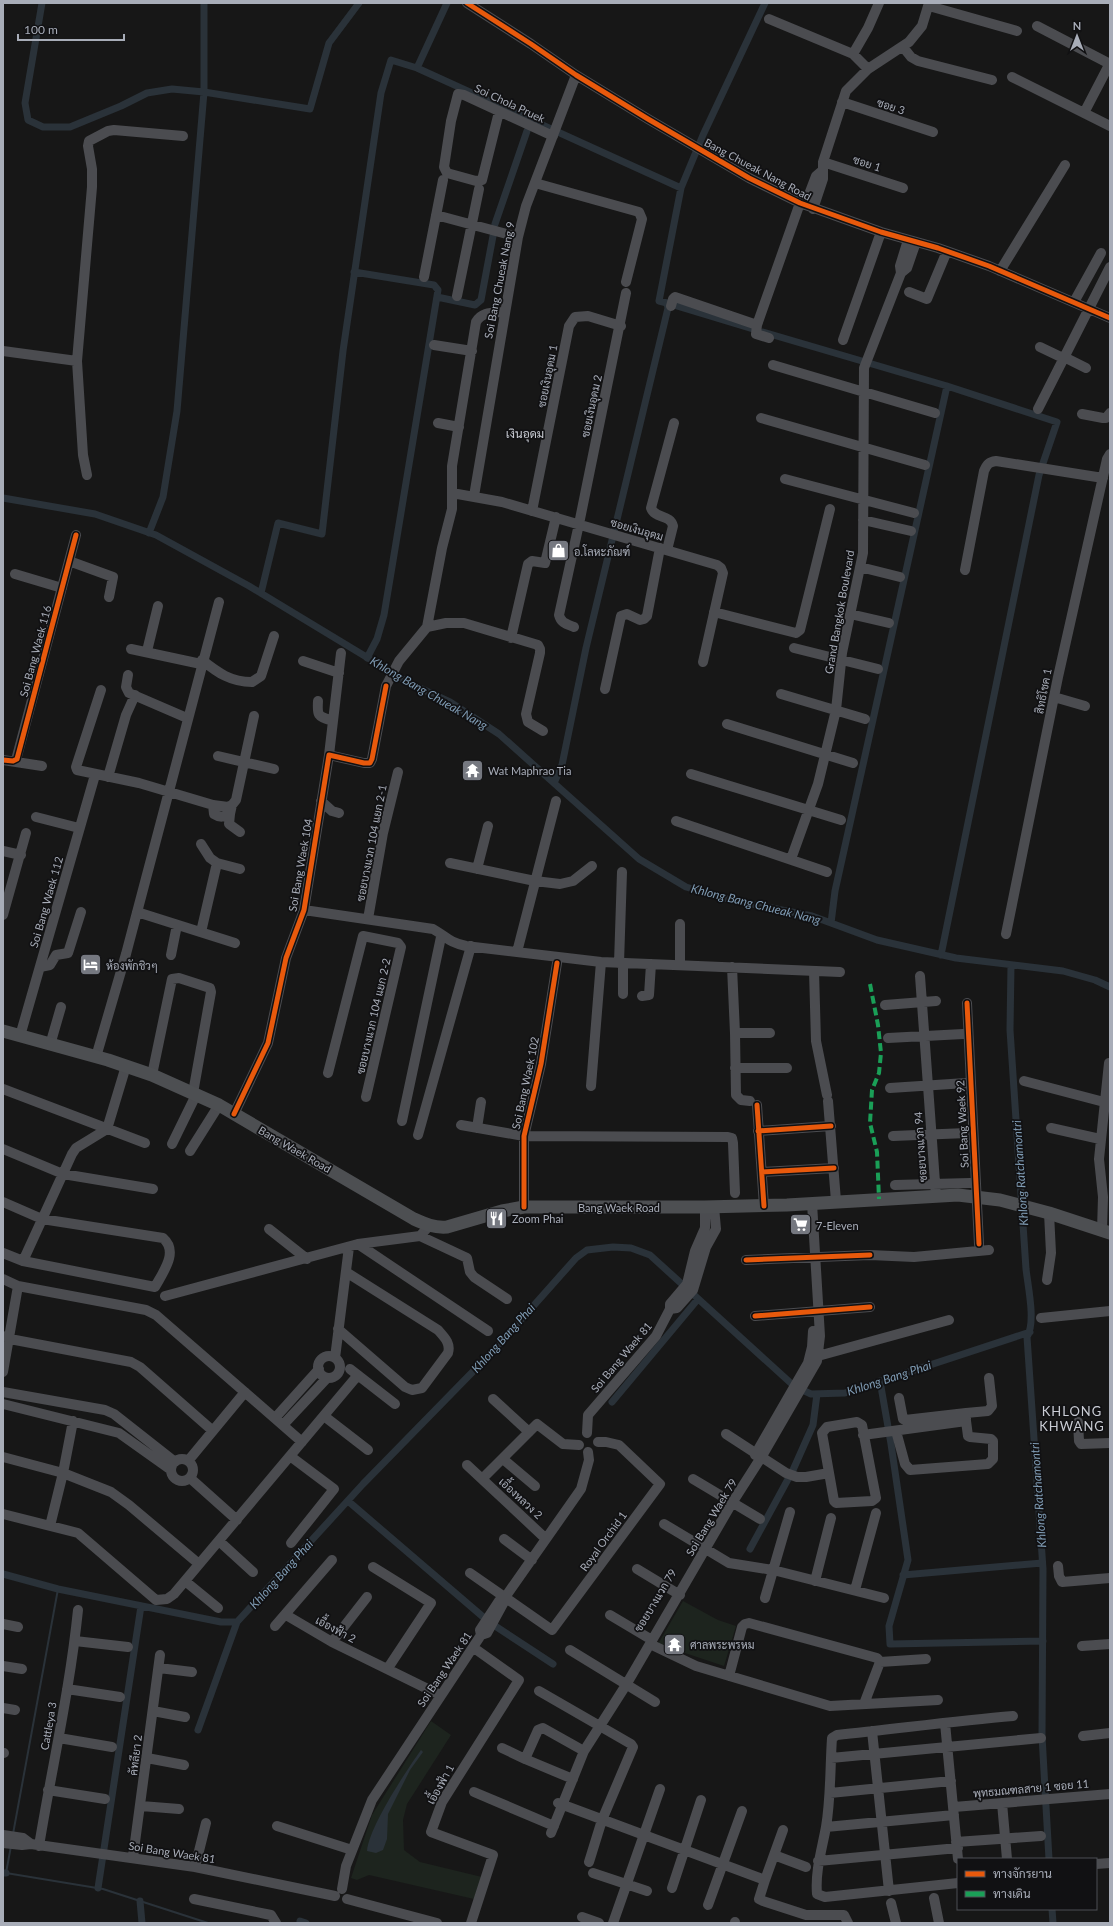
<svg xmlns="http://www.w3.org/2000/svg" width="1113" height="1926" font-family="Lato,Sarabun,sans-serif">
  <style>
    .green { fill: #1d241e }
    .water { fill: #2a3239 }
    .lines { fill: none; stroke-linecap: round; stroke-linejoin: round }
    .stream { stroke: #2a3239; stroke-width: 2 }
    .canal { stroke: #2a3239; stroke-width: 7 }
    .minor { stroke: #4b4c50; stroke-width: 10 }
    .major { stroke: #4d4f52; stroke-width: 13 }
    .quiet { stroke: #1a9f57; stroke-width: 4; stroke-dasharray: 8 4; stroke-linecap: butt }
    .cycleway-casing { stroke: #111113; stroke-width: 8 }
    .cycleway { stroke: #e8590c; stroke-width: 5 }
    .labels { text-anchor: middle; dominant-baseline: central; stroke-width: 3.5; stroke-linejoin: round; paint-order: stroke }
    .street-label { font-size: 11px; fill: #a8adb8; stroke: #111113 }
    .poi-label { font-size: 11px; fill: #a8adb8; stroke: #111113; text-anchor: start }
    .neighbourhood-label { font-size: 12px; fill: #c9ccd4; stroke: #111113 }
    .water-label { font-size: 12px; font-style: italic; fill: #7f9bb3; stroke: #111113 }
    .quarter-label { font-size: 13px; letter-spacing: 1px; fill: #c9ccd4; stroke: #111113 }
  </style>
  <rect width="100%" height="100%" fill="#171717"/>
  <path class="green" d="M683,1601L718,1620L736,1626L724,1666L658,1644Z
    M431,1721L451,1735L407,1804L403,1820L404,1850L420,1862L482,1877L474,1899L369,1875L357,1880L351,1878L372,1815Z"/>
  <path class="water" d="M421,1750L423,1752L410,1770L388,1814L387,1839L383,1850L376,1853L367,1851C369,1827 406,1771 421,1750Z"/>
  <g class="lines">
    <path class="stream" d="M13,1834L58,1589
      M11,1846L6,1873L103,1889L208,1923"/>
    <path class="canal" d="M42,3L25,103L28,120L43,127H70L121,106L147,93L172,89L204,92L310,109L329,43L359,3
      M417,68L681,188
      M495,224L527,131
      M354,272L434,285L438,290L384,615L377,639L367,658
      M437,297L475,305L481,300L493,236
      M667,303L753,329
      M763,332L947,386L1057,422L1039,475L941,955
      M3,498L95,514L156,535L249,586L411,684L450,702L499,734L639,859L686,887L731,900L812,916L877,940L956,958L1063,971L1095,980L1110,987
      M149,533L163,497L177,411L204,92V3
      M261,593L278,523L322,534L343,351L381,93L391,60L417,68L447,3
      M554,783L562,765L586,648L668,308L667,303L659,301L681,188L703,135L765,3
      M831,923L835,891L947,386
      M1011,965L1010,1030L1026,1269C1028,1287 1036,1322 1027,1337L1043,1569L1042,1736L1049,1859
      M880,1381L891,1444L908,1560L889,1626L890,1644L1043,1641
      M612,1402L698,1299
      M348,1501L489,1622L553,1664
      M750,1549L793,1470L813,1425L817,1394
      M3,1574L58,1589L221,1622H237L363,1484L495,1349L576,1258L587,1250L613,1247L631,1248L650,1255L794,1386L811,1394L845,1393L1030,1332
      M903,1575L1042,1563
      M198,1730L237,1622
      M3,1873H6
      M98,1888L141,1606
      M140,1901L142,1923
      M1052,1909L1053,1923
      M300,1921L306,1923"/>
    <path class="minor" d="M467,3L531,44L576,75L648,119L749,178L800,203L881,232L938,248L989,266L1110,318
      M929,6L1017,31
      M769,19L853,54L868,69
      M1037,26L1110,64
      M903,47L911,57L918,61L992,80
      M853,54L868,28L879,3
      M1012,77L1110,126
      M842,102L933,132
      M499,112L482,180L476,181L447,173L444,167L451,121L458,94L464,95L553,136
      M1084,113L1110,63
      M823,162L903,188
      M535,183L639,212L642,219L626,282
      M805,205L816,176L823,170
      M813,209L823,179V162L846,91L868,69L909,42L922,26L929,3
      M436,215L518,237
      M908,240L900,266L901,273L907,268L916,242
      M1000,271L1065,165
      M424,277L443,180
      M909,292L927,299L947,251
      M457,296L479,189
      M1074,302L1101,253
      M671,306L673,299L675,297L757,325L800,203
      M757,325L756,334L769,338
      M843,340L881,232
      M434,345L472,351
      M1040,347L1063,358
      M3,351L77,361L92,187V169L88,146L89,141L108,131L114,130L183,136
      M1064,357L1086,368
      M77,361L83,455L87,475
      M773,365L935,413
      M1038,409L1110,267
      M1082,414L1103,418H1106L1110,413
      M761,418L925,465
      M438,423L459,427
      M785,479L914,513
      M452,493L502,502L717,565L721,568L723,573L703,662
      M474,496L518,237L526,206L576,75
      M532,511L569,326L575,317L588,316L621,326
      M863,520L911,531
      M667,550L673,526C670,514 655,519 651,508L674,423
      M69,561L113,577L109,597
      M860,567L900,577
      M965,570L984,471C987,464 989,462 996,461L1103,478
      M15,574L62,588
      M714,612L796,633L800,630L830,509
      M850,614L889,623
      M427,627L446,623H464L538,645L540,649V653L526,714L528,722L543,731
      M574,627C566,624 561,623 559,615L579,524L626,293
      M511,638L528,564L532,561L545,563L556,517
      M794,648L878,669
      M131,649L201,664
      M147,651L158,606
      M202,660C218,673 231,682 252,682L261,676L274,636
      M303,661L339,673
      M128,675L126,687L129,693L187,718
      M605,689L621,616L627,614L640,620L644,619L647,616L660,548
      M101,690L76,767L77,770L139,783L213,805L228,807L232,805L236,800L254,716
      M781,694L865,719
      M1054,697L1085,706
      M318,701C317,717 318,716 333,721
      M727,724L853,763
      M329,755L364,763H370L372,759L386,686L399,661L427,627L442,548L452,509V466L476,322C482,311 493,313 505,312
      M218,756L274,769
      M3,760L42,766
      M16,760L76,535
      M691,774L841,820
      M108,777L126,715L135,695
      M321,801L332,811L339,813
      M213,805L214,814C220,818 224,817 230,814L232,805
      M230,814L229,824L240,832
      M36,817L79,828
      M676,821L827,872
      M201,844L210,858L217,863L201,932
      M3,851L21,855
      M791,859L818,784L836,710L842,653L863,553L864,368L901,273
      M217,863L240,869
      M450,863L535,881L560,884L573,881L592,866
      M477,869L488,826
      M304,910L433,929C447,937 448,942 466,946L601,962L840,972
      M137,912L235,943
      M3,915L26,833
      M368,919L383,833L398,772
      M1006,934L1058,677L1107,459L1110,454
      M517,952L556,801
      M171,955L177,925
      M619,963L622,872
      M680,965V924
      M40,967L50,965L56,955L68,953L81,912
      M732,967L735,1033H770
      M814,971L816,1041L827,1095
      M920,976L936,1196
      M623,994V963
      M642,996L649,995L651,964
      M967,1003L979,1244
      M885,1005L936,1001
      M735,1033L736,1095L741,1100L750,1101
      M20,1036L95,775
      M888,1038L963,1034
      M50,1045L61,1007
      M96,1057L126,954L219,602
      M735,1068H787
      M328,1073L363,936L398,943L401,947L366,1097
      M152,1075L172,979L179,978L210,988L211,992L193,1093
      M1024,1081L1104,1102
      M591,1086L601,962
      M890,1088L966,1083
      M3,1089L145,1143
      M828,1101L836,1201
      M757,1105L764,1206
      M234,1114L268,1043L286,958L304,910L329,755L341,653
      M402,1121L441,937
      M461,1125L524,1136L728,1137L732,1138L733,1143L735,1193
      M477,1128L481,1102
      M1051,1128L1100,1139
      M758,1131L831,1126
      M418,1135L471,946
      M893,1136L967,1133
      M172,1144L196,1095
      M3,1149L63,1174L153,1189
      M190,1151L219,1105
      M762,1172L834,1168
      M895,1185L970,1183
      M3,1202L42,1219L163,1238C179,1252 163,1272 155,1287L23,1261L3,1253
      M524,1207V1136L541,1064L557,963
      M269,1229L307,1259
      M1102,1230L1103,1197L1099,1159L1109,1063
      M420,1236L467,1258L470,1272L474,1277L507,1299
      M358,1244L488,1331
      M746,1260L870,1255L914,1257L989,1250
      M23,1261L72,1154L76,1148L107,1129L126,1066
      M3,1279L18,1286L146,1310L156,1315L302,1442
      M1047,1280L1051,1253L1049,1213
      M165,1296L358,1244L420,1236L429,1226
      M670,1309L677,1308L693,1290L706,1247L716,1229L714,1207
      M755,1316L870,1307
      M1041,1318L1110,1311
      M338,1329L405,1387L412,1390L422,1388L448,1353C451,1343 444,1337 438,1330L346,1272
      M3,1336L10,1339L131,1362L140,1367L213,1431
      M818,1356L949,1320
      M318 1367a11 11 0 1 1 22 0a11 11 0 1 1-22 0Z
      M335,1358L349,1247
      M350,1369L395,1404
      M3,1372L18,1286
      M3,1392L105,1410L114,1414L175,1462
      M899,1398L903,1419L905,1420L966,1413
      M493,1399L529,1432
      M3,1404L119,1433L171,1470
      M324,1416L368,1450
      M275,1418L319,1369
      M966,1419V1413L988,1411L992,1406L989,1378
      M857,1422L862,1425L876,1498L872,1501L836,1503L834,1501L822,1433L827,1427Z
      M1078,1422L1079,1441L1081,1444L1110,1443
      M283,1425L327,1378
      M587,1433L588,1415L656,1336L670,1309V1304L687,1284L695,1251L705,1228V1207
      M726,1434L786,1473L797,1477H806L829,1473
      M863,1435L966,1421L968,1436L970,1437L991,1439L993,1441V1459L988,1464L910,1470L905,1464L896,1431
      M755,1455L808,1363L812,1347L813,1331
      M290,1456L334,1489L291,1543
      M3,1457L63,1473L111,1492L129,1505L199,1564
      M503,1459L535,1486
      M171 1470a11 11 0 1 1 22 0a11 11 0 1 1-22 0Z
      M188,1461L245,1392
      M467,1465L482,1479
      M190,1478L237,1520
      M693,1479L760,1519
      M3,1514L78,1533L156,1600L167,1599L174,1594L358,1375
      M664,1524L729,1563L773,1570L884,1598
      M50,1526L63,1473L73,1421
      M504,1539L532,1560
      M546,1539L482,1479L537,1424L563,1444L579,1445
      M219,1541L253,1572
      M1058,1566L1059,1576L1062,1582L1110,1578
      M373,1567L431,1603L388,1668
      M637,1569L680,1595
      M470,1573L552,1630L660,1484L619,1445L606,1442H598
      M185,1581L218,1608
      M815,1581L831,1518
      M855,1590L876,1513
      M765,1598L790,1512
      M286,1615L332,1642L440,1695
      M610,1615L652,1640
      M3,1624L18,1627
      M275,1626L332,1560
      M481,1635L487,1633L505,1600
      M75,1641L128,1647
      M332,1642L367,1597
      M650,1644L696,1666L830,1706L938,1700
      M1082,1646L1110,1644
      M570,1650L655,1702
      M880,1662L926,1659
      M3,1666L22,1669
      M159,1668L192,1672
      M729,1676L742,1627L745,1624L749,1623L877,1658L880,1662L864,1704
      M67,1689L120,1697
      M539,1691L631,1744L633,1747L602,1820L589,1862
      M3,1708L15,1710
      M153,1711L185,1717
      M945,1723L958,1859
      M872,1731L889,1891
      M1083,1736L1110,1733
      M59,1738L112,1747
      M502,1748L525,1759
      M3,1753H4
      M147,1758L184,1765
      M831,1758L1041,1738
      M573,1779L525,1759L538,1730L543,1728L584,1751
      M48,1790L105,1799
      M474,1792L554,1826
      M830,1793L951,1781
      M558,1803L765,1880L759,1899L763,1901L806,1915H844L848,1923
      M1002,1803L1007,1859
      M141,1806L179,1809
      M954,1807L1110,1794
      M277,1826L352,1850
      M826,1827L954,1815
      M551,1833L584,1751L626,1685L732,1503L762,1456L817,1361L820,1336L812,1203
      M3,1835L23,1838L31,1844
      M956,1842L1041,1836
      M3,1843L22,1845L31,1844L195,1867L335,1896
      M39,1846C52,1767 70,1689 78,1610
      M774,1855L806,1867
      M133,1857L160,1655
      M818,1861L958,1848
      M1096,1864L1110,1863
      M195,1867L206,1823
      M593,1873L647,1891
      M765,1880L783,1830
      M958,1883L825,1897L817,1894C815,1871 822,1849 826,1827C831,1797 830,1767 832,1738L837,1735C896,1729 954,1721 1013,1716
      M672,1888L701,1800
      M342,1889L346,1866L372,1800L481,1635L480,1630L499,1601L506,1596L581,1489L589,1460L588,1452
      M934,1898L939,1923
      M194,1899L266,1914L271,1915L276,1923
      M347,1899L437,1923
      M891,1903L896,1923
      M708,1905L742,1811
      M582,1917L599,1923
      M471,1923L493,1855L431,1832L442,1802L519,1680L474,1648
      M613,1923L660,1789
      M735,1923V1922"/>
    <path class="major" d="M3,1031L108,1060L152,1075L219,1105L414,1219C425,1224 434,1228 447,1227L502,1211L524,1207H705L787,1205L958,1195L1000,1200L1049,1213L1110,1233"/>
    <path class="quiet" d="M870,984L878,1025L881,1053L879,1073L872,1090L870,1123L877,1152L879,1199"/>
    <defs>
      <path id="cycleway" d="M467,3L531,44L576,75L648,119L749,178L800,203L881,232L938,248L989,266L1110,318
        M3,760L13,761L17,759L76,535
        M967,1003L979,1244
        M757,1105L764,1206
        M234,1114L268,1043L286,958L304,910L329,755L364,763H370L372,759L386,686
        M758,1131L831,1126
        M762,1172L834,1168
        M524,1207V1136L541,1064L557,963
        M746,1260L870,1255
        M755,1316L870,1307"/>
    </defs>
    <use href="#cycleway" class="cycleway-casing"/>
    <use href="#cycleway" class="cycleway"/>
  </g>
  <defs>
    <symbol id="shop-square" viewBox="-11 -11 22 22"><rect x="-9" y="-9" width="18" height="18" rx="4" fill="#757880" stroke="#111113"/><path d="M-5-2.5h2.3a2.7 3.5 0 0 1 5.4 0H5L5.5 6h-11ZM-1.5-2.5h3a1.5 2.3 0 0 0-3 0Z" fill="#fff"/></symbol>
    <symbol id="temple-square" viewBox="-11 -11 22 22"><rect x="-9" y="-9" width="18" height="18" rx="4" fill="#757880" stroke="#111113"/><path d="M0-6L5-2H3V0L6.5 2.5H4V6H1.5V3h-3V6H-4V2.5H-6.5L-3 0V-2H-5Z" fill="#fff"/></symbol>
    <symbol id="hotel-square" viewBox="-11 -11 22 22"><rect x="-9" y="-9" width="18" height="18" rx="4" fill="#757880" stroke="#111113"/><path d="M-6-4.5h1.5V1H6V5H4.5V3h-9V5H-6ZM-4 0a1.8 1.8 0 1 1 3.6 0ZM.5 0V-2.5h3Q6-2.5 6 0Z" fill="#fff"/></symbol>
    <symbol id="restaurant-square" viewBox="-11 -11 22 22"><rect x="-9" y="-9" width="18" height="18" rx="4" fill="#757880" stroke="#111113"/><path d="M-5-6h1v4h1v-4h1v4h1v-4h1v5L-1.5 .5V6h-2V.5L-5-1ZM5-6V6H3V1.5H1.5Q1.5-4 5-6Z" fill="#fff"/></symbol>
    <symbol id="supermarket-square" viewBox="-11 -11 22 22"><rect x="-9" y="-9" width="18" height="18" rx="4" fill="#757880" stroke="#111113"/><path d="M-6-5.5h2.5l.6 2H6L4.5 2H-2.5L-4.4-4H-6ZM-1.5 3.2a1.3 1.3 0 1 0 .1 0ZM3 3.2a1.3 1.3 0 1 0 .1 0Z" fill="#fff"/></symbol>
  </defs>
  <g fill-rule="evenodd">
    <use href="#shop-square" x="546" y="538" width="25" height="25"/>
    <use href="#temple-square" x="460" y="758" width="25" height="25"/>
    <use href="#hotel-square" x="78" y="952" width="25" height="25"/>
    <use href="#restaurant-square" x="484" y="1206" width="25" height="25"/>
    <use href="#supermarket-square" x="788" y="1212" width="25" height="25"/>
    <use href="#temple-square" x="662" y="1632" width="25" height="25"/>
  </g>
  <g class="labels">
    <g class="street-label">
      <text transform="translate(510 103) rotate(25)">Soi Chola Pruek</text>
      <text transform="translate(891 106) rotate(18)">ซอย 3</text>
      <text transform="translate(867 163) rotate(18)">ซอย 1</text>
      <text transform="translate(758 169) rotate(28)">Bang Chueak Nang Road</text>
      <text transform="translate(499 280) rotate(-79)">Soi Bang Chueak Nang 9</text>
      <text transform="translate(547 376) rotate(-79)">ซอยเงินอุดม 1</text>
      <text transform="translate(591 406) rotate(-78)">ซอยเงินอุดม 2</text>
      <text transform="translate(637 529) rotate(16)">ซอยเงินอุดม</text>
      <text transform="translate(839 612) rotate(-80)">Grand Bangkok Boulevard</text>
      <text transform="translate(35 651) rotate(-75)">Soi Bang Waek 116</text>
      <text transform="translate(1043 691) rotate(-79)">สิทธิโชค 1</text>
      <text transform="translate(371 843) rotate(-79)">ซอยบางแวก 104 แยก 2-1</text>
      <text transform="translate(300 865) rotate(-80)">Soi Bang Waek 104</text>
      <text transform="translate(46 902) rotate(-74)">Soi Bang Waek 112</text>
      <text transform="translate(373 1016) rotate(-77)">ซอยบางแวก 104 แยก 2-2</text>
      <text transform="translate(525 1083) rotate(-78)">Soi Bang Waek 102</text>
      <text transform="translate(962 1124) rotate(-93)">Soi Bang Waek 92</text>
      <text transform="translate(920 1147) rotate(-94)">ซอยบางแวก 94</text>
      <text transform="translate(295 1149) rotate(30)">Bang Waek Road</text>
      <text x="619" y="1207">Bang Waek Road</text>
      <text transform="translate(621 1357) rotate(-50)">Soi Bang Waek 81</text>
      <text transform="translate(521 1498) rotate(43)">เอื้องหลวง 2</text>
      <text transform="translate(711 1517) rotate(-59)">Soi Bang Waek 79</text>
      <text transform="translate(603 1541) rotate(-54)">Royal Orchid 1</text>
      <text transform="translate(655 1600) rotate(-59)">ซอยบางแวก 79</text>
      <text transform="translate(336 1629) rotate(28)">เอื้องฟ้า 2</text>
      <text transform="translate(444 1669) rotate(-56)">Soi Bang Waek 81</text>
      <text transform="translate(48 1726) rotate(-80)">Cattleya 3</text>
      <text transform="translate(135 1755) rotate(-83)">คัทลียา 2</text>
      <text transform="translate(440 1784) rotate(-61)">เอื้องฟ้า 1</text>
      <text transform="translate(1031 1788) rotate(-5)">พุทธมณฑลสาย 1 ซอย 11</text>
      <text transform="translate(172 1852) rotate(9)">Soi Bang Waek 81</text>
    </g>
    <g class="poi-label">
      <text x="574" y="551">อ.โลหะภัณฑ์</text>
      <text x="488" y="770">Wat Maphrao Tia</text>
      <text x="106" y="965">ห้องพักชิวๆ</text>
      <text x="512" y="1218">Zoom Phai</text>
      <text x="816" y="1225">7-Eleven</text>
      <text x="690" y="1644">ศาลพระพรหม</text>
    </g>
    <g class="neighbourhood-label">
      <text x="525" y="433">เงินอุดม</text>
    </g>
    <g class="water-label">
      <text transform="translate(429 693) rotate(30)">Khlong Bang Chueak Nang</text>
      <text transform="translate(756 904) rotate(14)">Khlong Bang Chueak Nang</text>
      <text transform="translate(1020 1173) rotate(-94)">Khlong Ratchamontri</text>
      <text transform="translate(503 1338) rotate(-48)">Khlong Bang Phai</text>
      <text transform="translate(889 1378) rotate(-18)">Khlong Bang Phai</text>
      <text transform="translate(1038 1495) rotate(-94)">Khlong Ratchamontri</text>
      <text transform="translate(281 1574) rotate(-48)">Khlong Bang Phai</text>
    </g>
    <g class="quarter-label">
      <text x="1072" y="1411">KHLONG<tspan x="1072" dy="15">KHWANG</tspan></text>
    </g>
  </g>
  <rect width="1113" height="1926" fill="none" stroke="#a8adb8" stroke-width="8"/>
  <rect x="957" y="1858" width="140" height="52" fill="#111113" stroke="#4d4f55"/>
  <rect x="965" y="1871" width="20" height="6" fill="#e8590c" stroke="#4d4f55"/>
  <text x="993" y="1878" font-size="12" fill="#a8adb8">ทางจักรยาน</text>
  <rect x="965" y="1891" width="20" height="6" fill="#1a9f57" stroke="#4d4f55"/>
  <text x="993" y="1898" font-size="12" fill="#a8adb8">ทางเดิน</text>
  <g transform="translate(1077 36)" stroke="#111113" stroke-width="3" paint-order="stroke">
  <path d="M0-3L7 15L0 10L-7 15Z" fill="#a8adb8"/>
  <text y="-6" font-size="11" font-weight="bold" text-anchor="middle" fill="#a8adb8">N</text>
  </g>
  <path d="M18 34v6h106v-6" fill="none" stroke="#a8adb8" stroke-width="2"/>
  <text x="24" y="34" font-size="12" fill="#a8adb8" stroke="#111113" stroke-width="3" paint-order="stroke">100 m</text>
</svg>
